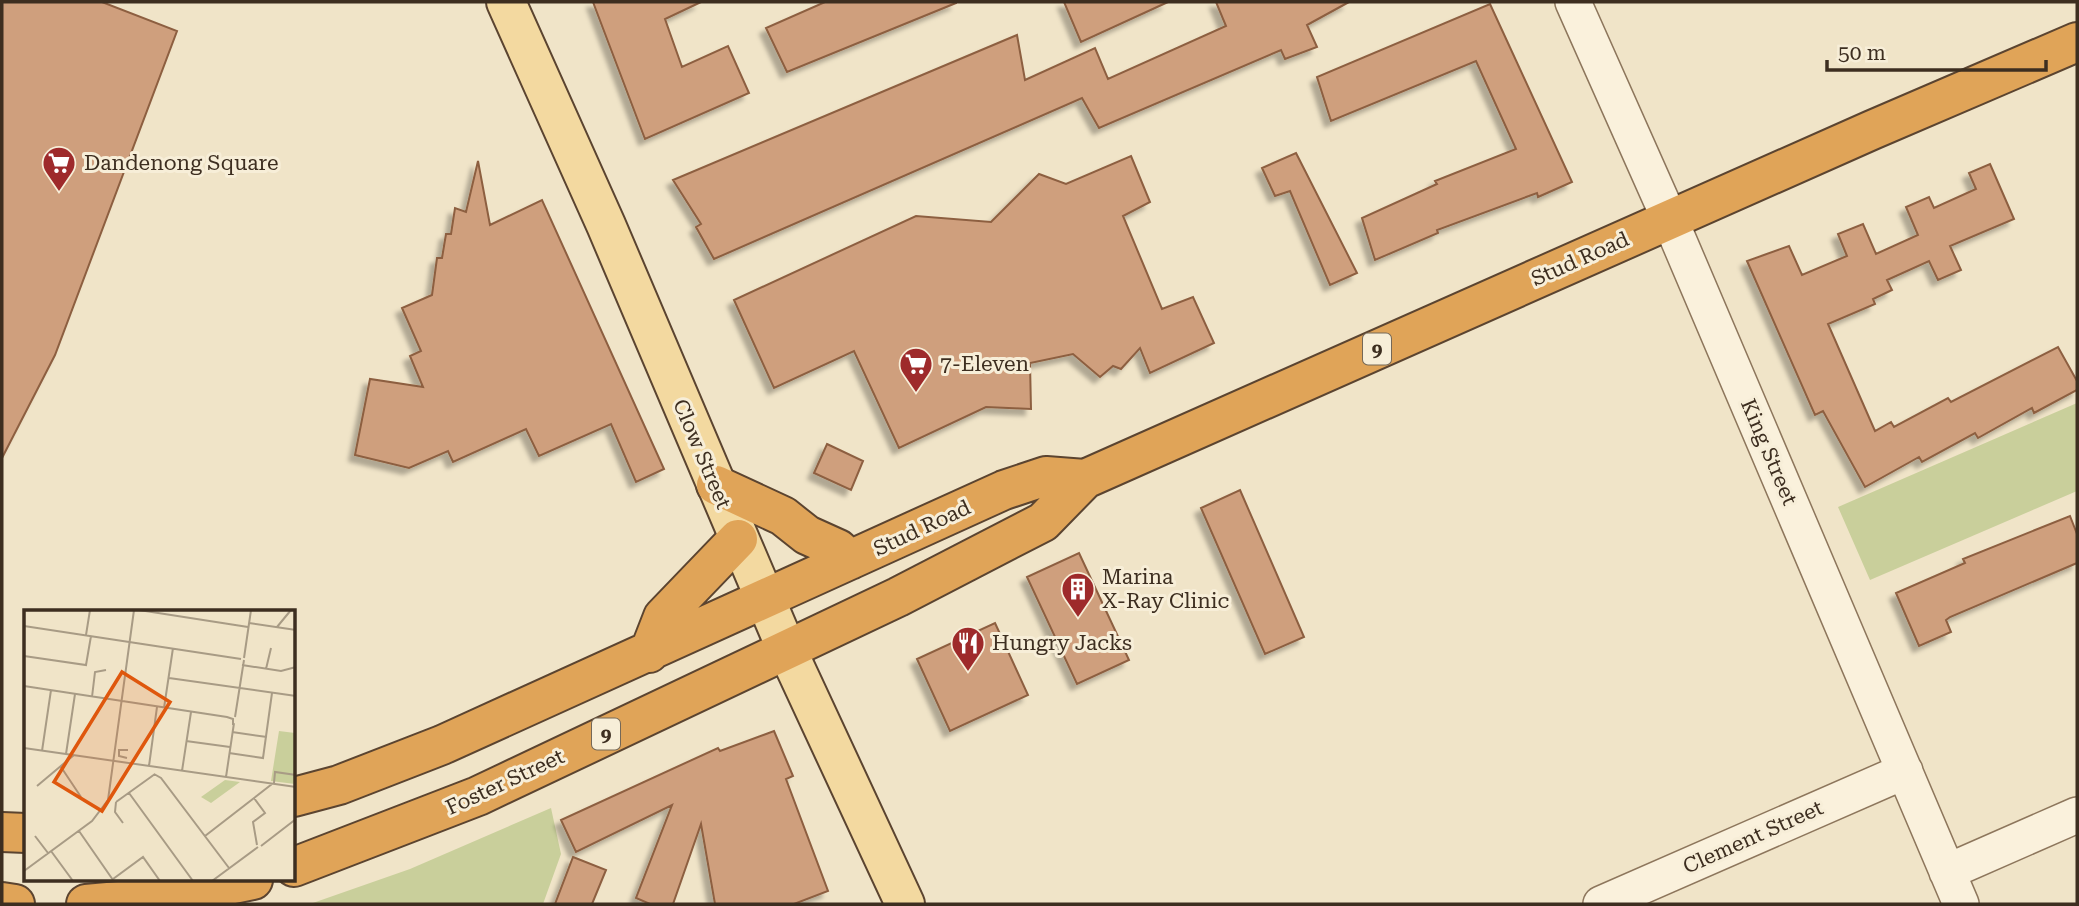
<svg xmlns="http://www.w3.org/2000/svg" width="2079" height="906" font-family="'Roboto Serif',serif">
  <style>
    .green { fill: #c9cf9b }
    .building { fill: #cf9f7d; stroke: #8d5f41; stroke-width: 2; filter: url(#shadow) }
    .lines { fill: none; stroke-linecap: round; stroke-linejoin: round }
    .minor-casing { stroke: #8d765c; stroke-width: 38 }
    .major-casing { stroke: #5b4430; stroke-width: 42 }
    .highway-casing { stroke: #5b4430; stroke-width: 42 }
    .minor { stroke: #faf1dc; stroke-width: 35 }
    .major { stroke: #f3d9a0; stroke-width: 38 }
    .highway { stroke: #e0a458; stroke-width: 38 }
    .labels { text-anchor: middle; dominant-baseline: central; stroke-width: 6; stroke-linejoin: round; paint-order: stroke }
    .shield { fill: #f7eed8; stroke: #756857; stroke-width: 2 }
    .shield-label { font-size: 19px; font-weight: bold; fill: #3d2e20 }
    .poi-label { font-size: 21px; fill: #3d2e20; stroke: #f7eed8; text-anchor: start }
    .street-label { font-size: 21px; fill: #3d2e20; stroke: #f7eed8 }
    .inset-road { fill: none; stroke: #a89b85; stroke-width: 2 }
    .view { fill: #df570d; fill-opacity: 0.15; stroke: #df570d; stroke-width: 3.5 }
    .inset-edge { fill: none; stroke: #3d2e20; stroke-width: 3.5 }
  </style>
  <defs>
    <filter id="shadow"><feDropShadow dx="-6" dy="6" stdDeviation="2" flood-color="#0004"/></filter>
  </defs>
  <rect width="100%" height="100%" fill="#f0e4c8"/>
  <path class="green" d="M2077,403V491L1870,580L1838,507Z
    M551,808L561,854L543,904H310L410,869Z"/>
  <path class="building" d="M2,2H102L177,31L55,355L2,458Z
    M593,2H701L665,19L682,67L728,46L749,93L645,139Z
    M825,2H956V3L787,72L766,28Z
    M1064,2H1168L1081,42Z
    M1216,2H1349L1307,25L1317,47L1285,59L1281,50L1099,128L1082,98L714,259L696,227L701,224L673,180L1017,35L1025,80L1095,48L1108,79L1226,26Z
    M1490,4L1572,182L1538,197L1537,193L1437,230L1438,233L1375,260L1362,218L1437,184L1435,181L1516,149L1476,61L1331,121L1317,77Z
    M1296,153L1357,273L1330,285L1290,191L1275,196L1262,168Z
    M1131,156L1150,202L1123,216L1162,309L1193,297L1214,343L1150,373L1140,348L1121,369L1113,366L1100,377L1073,354L1030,363L1031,409L986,407L899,448L854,351L774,388L734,300L916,216L991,222L1039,174L1066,184Z
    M478,161L490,225L542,200L664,469L636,482L611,424L539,456L526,429L453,462L448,451L409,468L355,455L370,379L423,387L410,356L421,351L402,308L432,295L437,258H442L446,234H451L455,208L466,212Z
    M1990,164L2014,219L1950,246L1961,270L1938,280L1929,261L1887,280L1892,290L1873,299L1875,304L1828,324L1875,431L1891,422L1894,427L1948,398L1951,402L2058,347L2077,381V390L2034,413L2032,408L1978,438L1975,433L1922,462L1919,457L1865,487L1823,411L1815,415L1747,261L1789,246L1802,275L1847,256L1838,234L1863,224L1876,254L1918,235L1906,207L1929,197L1934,208L1976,189L1969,173Z
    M827,444L863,461L851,490L814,473Z
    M1240,490L1304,637L1265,654L1201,508Z
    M2070,516L2077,534V563L1950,617L1946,620L1951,632L1919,646L1896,593L1965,563L1963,559Z
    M1079,553L1129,660L1077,684L1027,577Z
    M995,623L1028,695L950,731L917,659Z
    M774,731L793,776L786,779L828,891L794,904H715L701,824L673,904H650L636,898L672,805L576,852L561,820L718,748L720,751Z
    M573,857L606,870L592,904H555Z"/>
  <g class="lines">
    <defs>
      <path id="minor" d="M1573,2L1670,220L1961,904
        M1947,872L2077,815
        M1601,904L1905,771"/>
      <path id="major" d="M506,2L606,225L786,648L905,904"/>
      <path id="highway" d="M716,485L783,516L807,535L838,549L850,560
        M649,653L663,617L738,539
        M294,797L339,785L442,745L1004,490L1046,476L1085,479
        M2,832L26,833
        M294,867L478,796L898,597L1043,522L1085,479L1872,130L2077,42
        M2,902L15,904
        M86,904L175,896L253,880"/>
    </defs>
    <use href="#minor" class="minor-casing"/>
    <use href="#major" class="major-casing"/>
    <use href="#highway" class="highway-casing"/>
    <use href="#minor" class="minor"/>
    <use href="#major" class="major"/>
    <use href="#highway" class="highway"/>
  </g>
  <defs>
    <symbol id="supermarket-pin" viewBox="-11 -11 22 30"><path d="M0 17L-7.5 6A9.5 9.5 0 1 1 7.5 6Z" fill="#9e2a2b" stroke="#f7eed8"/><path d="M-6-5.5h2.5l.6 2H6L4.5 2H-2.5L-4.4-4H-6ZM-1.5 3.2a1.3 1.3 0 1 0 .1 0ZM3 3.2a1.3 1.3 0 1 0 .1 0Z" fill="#fff"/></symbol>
    <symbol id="building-pin" viewBox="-11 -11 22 30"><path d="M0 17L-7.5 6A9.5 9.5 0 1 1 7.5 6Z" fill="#9e2a2b" stroke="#f7eed8"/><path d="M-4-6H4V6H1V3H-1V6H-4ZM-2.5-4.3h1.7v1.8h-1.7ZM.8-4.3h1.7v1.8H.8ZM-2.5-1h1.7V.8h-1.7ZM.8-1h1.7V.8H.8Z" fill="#fff"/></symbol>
    <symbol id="restaurant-pin" viewBox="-11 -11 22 30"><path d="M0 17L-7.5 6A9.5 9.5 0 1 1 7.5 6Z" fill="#9e2a2b" stroke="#f7eed8"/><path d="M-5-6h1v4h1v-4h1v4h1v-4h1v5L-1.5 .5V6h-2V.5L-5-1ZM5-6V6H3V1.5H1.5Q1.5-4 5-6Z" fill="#fff"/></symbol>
  </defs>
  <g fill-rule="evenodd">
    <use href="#supermarket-pin" x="40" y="144" width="38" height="52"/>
    <use href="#supermarket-pin" x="897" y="345" width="38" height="52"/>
    <use href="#building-pin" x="1059" y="570" width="38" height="52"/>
    <use href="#restaurant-pin" x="949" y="624" width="38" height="52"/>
  </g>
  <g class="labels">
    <g class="shield">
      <rect x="1363" y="333.5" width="28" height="31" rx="5"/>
      <rect x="592" y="718.5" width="28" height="31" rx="5"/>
    </g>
    <g class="shield-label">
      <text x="1377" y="349">9</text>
      <text x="606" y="734">9</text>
    </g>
    <g class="poi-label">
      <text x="84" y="163">Dandenong Square</text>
      <text x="940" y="364">7-Eleven</text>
      <text x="1102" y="577">Marina<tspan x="1102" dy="24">X-Ray Clinic</tspan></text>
      <text x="992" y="643">Hungry Jacks</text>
    </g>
    <g class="street-label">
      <text transform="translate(1580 259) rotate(-24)">Stud Road</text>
      <text transform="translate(1769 452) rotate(67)">King Street</text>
      <text transform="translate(702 454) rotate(67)">Clow Street</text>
      <text transform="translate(922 528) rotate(-25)">Stud Road</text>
      <text transform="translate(505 782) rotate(-25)">Foster Street</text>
      <text transform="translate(1753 837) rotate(-24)">Clement Street</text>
    </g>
  </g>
  <g transform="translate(24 610)">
    <rect width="271" height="271" fill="#f0e4c8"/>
    <path d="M255,121L271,123V174L247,171ZM201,170L216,172L187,193L177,187Z" fill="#c9cf9b"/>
    <path class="inset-road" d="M115,0L224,17M225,13L272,20M0,16L217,49M253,17L267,0M62,25L66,0M0,46L62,55L67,26M220,48L227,0M218,55L257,61L272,57M242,59L247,38M145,68L272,86M0,76L203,107L209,109V115M68,87L71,62L82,60M140,98L149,38M211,107L220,50M208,122L243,127M162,131L206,137M0,138L272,177M18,141L27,80M205,143L239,148L248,83M42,144L51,84M103,148L95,146V140H104M125,156L133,97M37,157L57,187M158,161L167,102M130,164L137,168L205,258M202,167L210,113M250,173L251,162L272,165M13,176L50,145M105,183L169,271M230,188L241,203L229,212L233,235M92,192L131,164M92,192L91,202L99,213M55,221L89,270M11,226L24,243M181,226L248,174M237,236L272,209M27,241L49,271M0,261L68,211L84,190L110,0M89,269L119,247L136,271M188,271L234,237"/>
    <path class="view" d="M98,62L146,92L78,201L30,172Z"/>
    <rect width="271" height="271" class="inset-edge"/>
  </g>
  <rect width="2079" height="906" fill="none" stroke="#3d2e20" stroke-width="7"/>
  <path d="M1827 60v10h219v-10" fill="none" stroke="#3d2e20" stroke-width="3.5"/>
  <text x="1838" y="60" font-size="21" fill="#3d2e20" stroke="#f7eed8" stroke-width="5" paint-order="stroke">50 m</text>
</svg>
